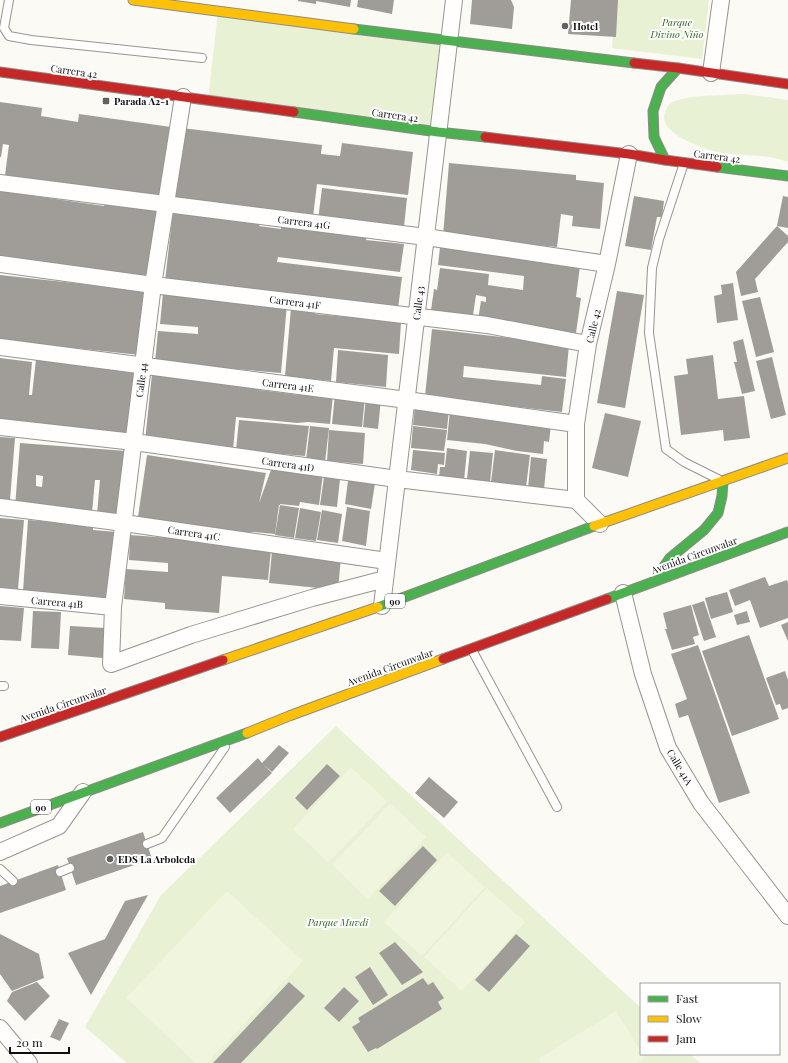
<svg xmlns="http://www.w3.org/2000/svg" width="788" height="1063" font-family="'Playfair Display',serif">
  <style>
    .green { fill: #e8f1d4 }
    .pitch { fill: #f0f5de }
    .building { fill: #a09d99; fill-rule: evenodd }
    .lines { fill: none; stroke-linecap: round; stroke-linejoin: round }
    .lane-casing { stroke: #969592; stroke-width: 10 }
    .street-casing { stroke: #969592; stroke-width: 18 }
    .fast-casing { stroke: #8c8b89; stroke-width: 11 }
    .slow-casing { stroke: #8c8b89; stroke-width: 11 }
    .jam-casing { stroke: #8c8b89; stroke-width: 11 }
    .lane { stroke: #fffefd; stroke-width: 8 }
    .street { stroke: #fffefd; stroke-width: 16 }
    .fast { stroke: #4caf50; stroke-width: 9 }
    .slow { stroke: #ffc107; stroke-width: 9 }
    .jam { stroke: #c62828; stroke-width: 9 }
    .poi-dot { fill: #62615f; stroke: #fff; stroke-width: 1.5 }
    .labels { text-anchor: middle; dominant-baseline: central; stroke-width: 4; stroke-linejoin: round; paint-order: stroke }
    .shield { fill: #fff; stroke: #575757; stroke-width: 1 }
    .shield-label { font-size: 9px; font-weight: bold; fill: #0f0f0f }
    .park-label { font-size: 10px; font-style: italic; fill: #33681e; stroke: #fff }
    .poi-label { font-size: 10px; font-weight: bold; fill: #0f0f0f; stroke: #fff; text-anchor: start }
    .street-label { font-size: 10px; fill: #0f0f0f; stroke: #fff }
  </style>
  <rect width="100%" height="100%" fill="#fcfaf4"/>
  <path class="green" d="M616,0H709L702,59L612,48Z
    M218,11L449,41L438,132L208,100Z
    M745,94L788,100V162C782,160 776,158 770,157C750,154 729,156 710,150C695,145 658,132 665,112C667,106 670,103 675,101C680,99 687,98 693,97C710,95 727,95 745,94Z
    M336,726L641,1008V1054H690L700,1063H127L85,1027L161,895Z"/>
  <path class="pitch" d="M351,767L387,802L328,863L293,829Z
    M390,803L426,837L368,899L332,865Z
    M447,853L485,887L422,956L384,922Z
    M487,888L525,922L462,991L424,957Z
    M227,891L303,961L207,1063H196L126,998Z
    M616,1011L641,1052V1054H642L645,1058L638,1063H541L538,1059Z"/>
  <path class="building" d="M298,0H351L350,7L316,1V4L298,1Z
    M358,0H394L392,14L357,7Z
    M472,0H511L514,7L512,29L470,24Z
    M571,0H618L616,37L568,34Z
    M0,102L42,108L41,116L78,122L79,114L171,127L161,197L5,175L9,145L3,144L1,157H0Z
    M182,128L322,145L321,154L340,156L342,143L413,152L408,195L317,184L313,217L173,199Z
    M449,163L576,175V180L604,183L600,229L572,226L573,216L561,214L557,247L443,236Z
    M322,188L407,198L404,227L318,220Z
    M0,191L104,206L105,202L161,210L151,283L0,261Z
    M634,196L664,201L662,217H657L651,250L625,246Z
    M783,196L788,197V228L777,226Z
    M173,211L260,222L259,226L281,229V226L367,236L366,240L404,244L400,272L278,257L277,262L402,277L398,309L165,281Z
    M777,226L788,236V242L755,279L758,292L741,296L736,272Z
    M440,247L580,266L576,297L581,298L576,333L478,320L481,301L486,302V297L476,295L473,315L431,310L434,289L437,290L440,268L489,274L488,285L523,290L524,276L438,265Z
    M0,275L147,291L140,355L0,340Z
    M733,283L738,320L717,323L714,296L722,294L721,285Z
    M617,291L644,295L625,408L597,403Z
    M163,293L287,304L281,373L155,362L158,331L198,334V327L160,324Z
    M760,297L774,352L756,357L742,301Z
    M291,308L316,310L315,314L401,322L399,354L334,348L331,381L285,376Z
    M432,329L569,345L566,377L464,366L463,377L541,385L542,376L566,379L562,412L425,396Z
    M743,339L755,391L742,394L734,362H737L733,342Z
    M338,350L388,355L386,387L336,382Z
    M713,355L718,399L744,396L750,438L724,441L723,430L681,435L674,376L688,374L686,359Z
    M772,357L786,415L771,419L756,361Z
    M0,358L32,362L29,395H32L36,359L138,370L132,435L0,421Z
    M152,374L260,385L259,390L300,395L311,393L333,395L330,424L308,422L297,423L236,417L233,450L145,441Z
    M335,394L365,397L362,427L332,424Z
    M366,397L381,399L378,429L363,427Z
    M415,406L449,409L447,429L413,425Z
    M450,410L551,425L549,442L544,441L543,454L517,451L485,444L447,440Z
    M605,413L641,421L628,477L592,468Z
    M239,420L309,426L305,456L236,450Z
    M310,426L329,428L325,462L306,460Z
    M413,426L447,430L444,451L411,448Z
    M329,430L365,433L363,464L327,461Z
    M0,437L15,438L10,500L0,499Z
    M20,443L126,451L121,516L97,514L100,480H95L92,513L15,507ZM36,475L43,476L42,487L36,486Z
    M447,448L467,451L464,480L439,477L440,467H445Z
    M413,450L445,453L444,465L438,464L437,474L411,470Z
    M495,450L530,455L526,487L491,482Z
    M470,451L493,453L490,482L467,479Z
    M147,455L266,473L259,503L271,470L286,467L323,474L319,505L300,502L299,506L280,504V505H279L275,534L254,532L242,533L138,517Z
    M531,457L547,459L544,489L528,488Z
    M349,473L376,477L371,509L345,504Z
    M324,477L340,479L337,507L320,505Z
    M280,505L299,508L294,538L275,535Z
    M347,507L370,511L366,546L342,541Z
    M300,508L321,512L316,541L295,538Z
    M322,510L342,514L338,543L317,540Z
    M0,518L24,520L18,589L0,588Z
    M28,520L93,525V530L117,532L112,598L23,591Z
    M130,535L224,542L271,549L268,580L222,576L219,613L165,609V603L124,599L126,569L168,572V563L129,560Z
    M272,551L341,557L338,590L269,583Z
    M765,577L769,586L787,580L788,583V618L760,628L750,600L735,606L729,590Z
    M727,592L733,612L711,619L705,598Z
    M704,601L716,637L704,641L692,605Z
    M691,605L699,635L693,637L695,644L672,650L665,629H667L663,613Z
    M0,606L24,608L21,641L0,640Z
    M33,611L61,612L59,649L31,648Z
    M747,611L750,622L737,625L734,615Z
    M788,622V641L781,625Z
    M70,626L105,628L103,658L68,655Z
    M749,635L779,719L732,736L702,651Z
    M698,645L750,793L719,803L688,715L679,718L675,704L687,699L671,654Z
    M785,671L788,680V708L782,710L780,704L776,705L766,678Z
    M279,745L289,753L272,772L264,765L272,773L230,813L216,798L258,758L262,763Z
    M327,764L340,776L307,810L295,798Z
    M429,777L458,802L444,818L415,793Z
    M143,832L152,859L76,885L67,858Z
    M423,846L437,860L395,906L379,891Z
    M58,865L66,890L0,913V886Z
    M148,895L116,951L91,995L68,953L105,939L125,901Z
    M0,934L39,954L44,978L12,991L0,974Z
    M516,934L530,946L489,992L475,980Z
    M395,942L423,972L402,985L379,953Z
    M370,967L388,995L373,1005L355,977Z
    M423,978L428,985L433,982L444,998L438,1002L442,1009L377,1049L376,1048L368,1052L352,1027L360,1022L358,1018Z
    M37,982L50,996L25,1021L7,1001L12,992Z
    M289,982L305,996L241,1063H213Z
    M344,987L359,1001L339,1022L324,1008Z
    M59,1019L69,1023L60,1041L50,1037Z"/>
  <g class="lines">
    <defs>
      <path id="lane" d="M9,0L4,28L9,36L31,40L202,58
        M684,163L659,239L652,268L649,333L666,449L684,462L718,479
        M472,650L557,807
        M0,686H4
        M147,844L162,838L225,747
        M0,869L13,881
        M60,872L70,868"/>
      <path id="street" d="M711,73L721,0
        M183,97L153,285L113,607L111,664L191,635L312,598L385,579
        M0,183L426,237L607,264
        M0,264L153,285L487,325L588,344
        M0,347L407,400L576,424
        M0,427L134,442L397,479L576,500
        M576,500V424L588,344L607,264L629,154
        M576,500L600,524
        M0,507L124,523L387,561
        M623,593L643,674L668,748L701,803L788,916
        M0,596L113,607
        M382,606L454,0
        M0,852L59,826L83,792
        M0,1028L29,1063"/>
      <path id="fast" d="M354,29L634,63
        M294,112L438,132L485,137
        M665,160L654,137L653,111L661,87L678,68
        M717,167L788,176
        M657,580L661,571L670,558L704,530L718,513L722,496L723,481
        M607,599L788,532
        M378,607L594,526
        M0,823L247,733"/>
      <path id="slow" d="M133,0L354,29
        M594,526L788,458
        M223,660L378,607
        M247,733L289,716L443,659"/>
      <path id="jam" d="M634,63L678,68L788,84
        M0,72L294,112
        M485,137L629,154L665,160L717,167
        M443,659L607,599
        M0,737L223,660"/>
    </defs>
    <use href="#lane" class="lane-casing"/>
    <use href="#street" class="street-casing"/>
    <use href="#fast" class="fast-casing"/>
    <use href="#slow" class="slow-casing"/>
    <use href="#jam" class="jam-casing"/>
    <use href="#lane" class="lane"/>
    <use href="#street" class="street"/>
    <use href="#fast" class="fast"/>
    <use href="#slow" class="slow"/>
    <use href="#jam" class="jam"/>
  </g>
  <g class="poi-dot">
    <circle cx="565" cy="26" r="4"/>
    <rect x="102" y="97" width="8" height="8" rx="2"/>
    <circle cx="110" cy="859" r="4"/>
  </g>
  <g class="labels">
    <g class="shield">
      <rect x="385" y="594" width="20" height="14" rx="3"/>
      <rect x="31" y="800" width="20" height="14" rx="3"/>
    </g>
    <g class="shield-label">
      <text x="395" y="601">90</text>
      <text x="41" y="807">90</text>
    </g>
    <g class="park-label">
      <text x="677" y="22">Parque<tspan x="677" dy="12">Divino Niño</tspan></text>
      <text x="338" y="922">Parque Muvdi</text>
    </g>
    <g class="poi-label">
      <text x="573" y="26">Hotel</text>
      <text x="114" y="101">Parada A2-1</text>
      <text x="118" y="859">EDS La Arboleda</text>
    </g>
    <g class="street-label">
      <text transform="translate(74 71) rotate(8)">Carrera 42</text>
      <text transform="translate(395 115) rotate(8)">Carrera 42</text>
      <text transform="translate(717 156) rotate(7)">Carrera 42</text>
      <text transform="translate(304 222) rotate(7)">Carrera 41G</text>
      <text transform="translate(295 302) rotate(7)">Carrera 41F</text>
      <text transform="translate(418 303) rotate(-83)">Calle 43</text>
      <text transform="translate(593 326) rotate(-77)">Calle 42</text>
      <text transform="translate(141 380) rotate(-83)">Calle 44</text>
      <text transform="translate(288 385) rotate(7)">Carrera 41E</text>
      <text transform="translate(288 464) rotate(8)">Carrera 41D</text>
      <text transform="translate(194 533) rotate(8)">Carrera 41C</text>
      <text transform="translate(694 555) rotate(-20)">Avenida Circunvalar</text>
      <text transform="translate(57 602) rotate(5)">Carrera 41B</text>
      <text transform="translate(390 667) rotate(-20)">Avenida Circunvalar</text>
      <text transform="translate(63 704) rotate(-19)">Avenida Circunvalar</text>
      <text transform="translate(680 767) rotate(59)">Calle 41A</text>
    </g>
  </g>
  <rect x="640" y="983" width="140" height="72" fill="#ffffff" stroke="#9f9f9f"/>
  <rect x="648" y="996" width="20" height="6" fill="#4caf50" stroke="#9f9f9f"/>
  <text x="676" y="1003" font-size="12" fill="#0f0f0f">Fast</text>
  <rect x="648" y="1016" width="20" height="6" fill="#ffc107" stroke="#9f9f9f"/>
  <text x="676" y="1023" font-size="12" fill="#0f0f0f">Slow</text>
  <rect x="648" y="1036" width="20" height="6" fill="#c62828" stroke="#9f9f9f"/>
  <text x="676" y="1043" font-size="12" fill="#0f0f0f">Jam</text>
  <path d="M10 1047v6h59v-6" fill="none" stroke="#0f0f0f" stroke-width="2"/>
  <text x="16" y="1047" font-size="12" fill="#0f0f0f" stroke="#ffffff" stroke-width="3" paint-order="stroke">20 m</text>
</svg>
